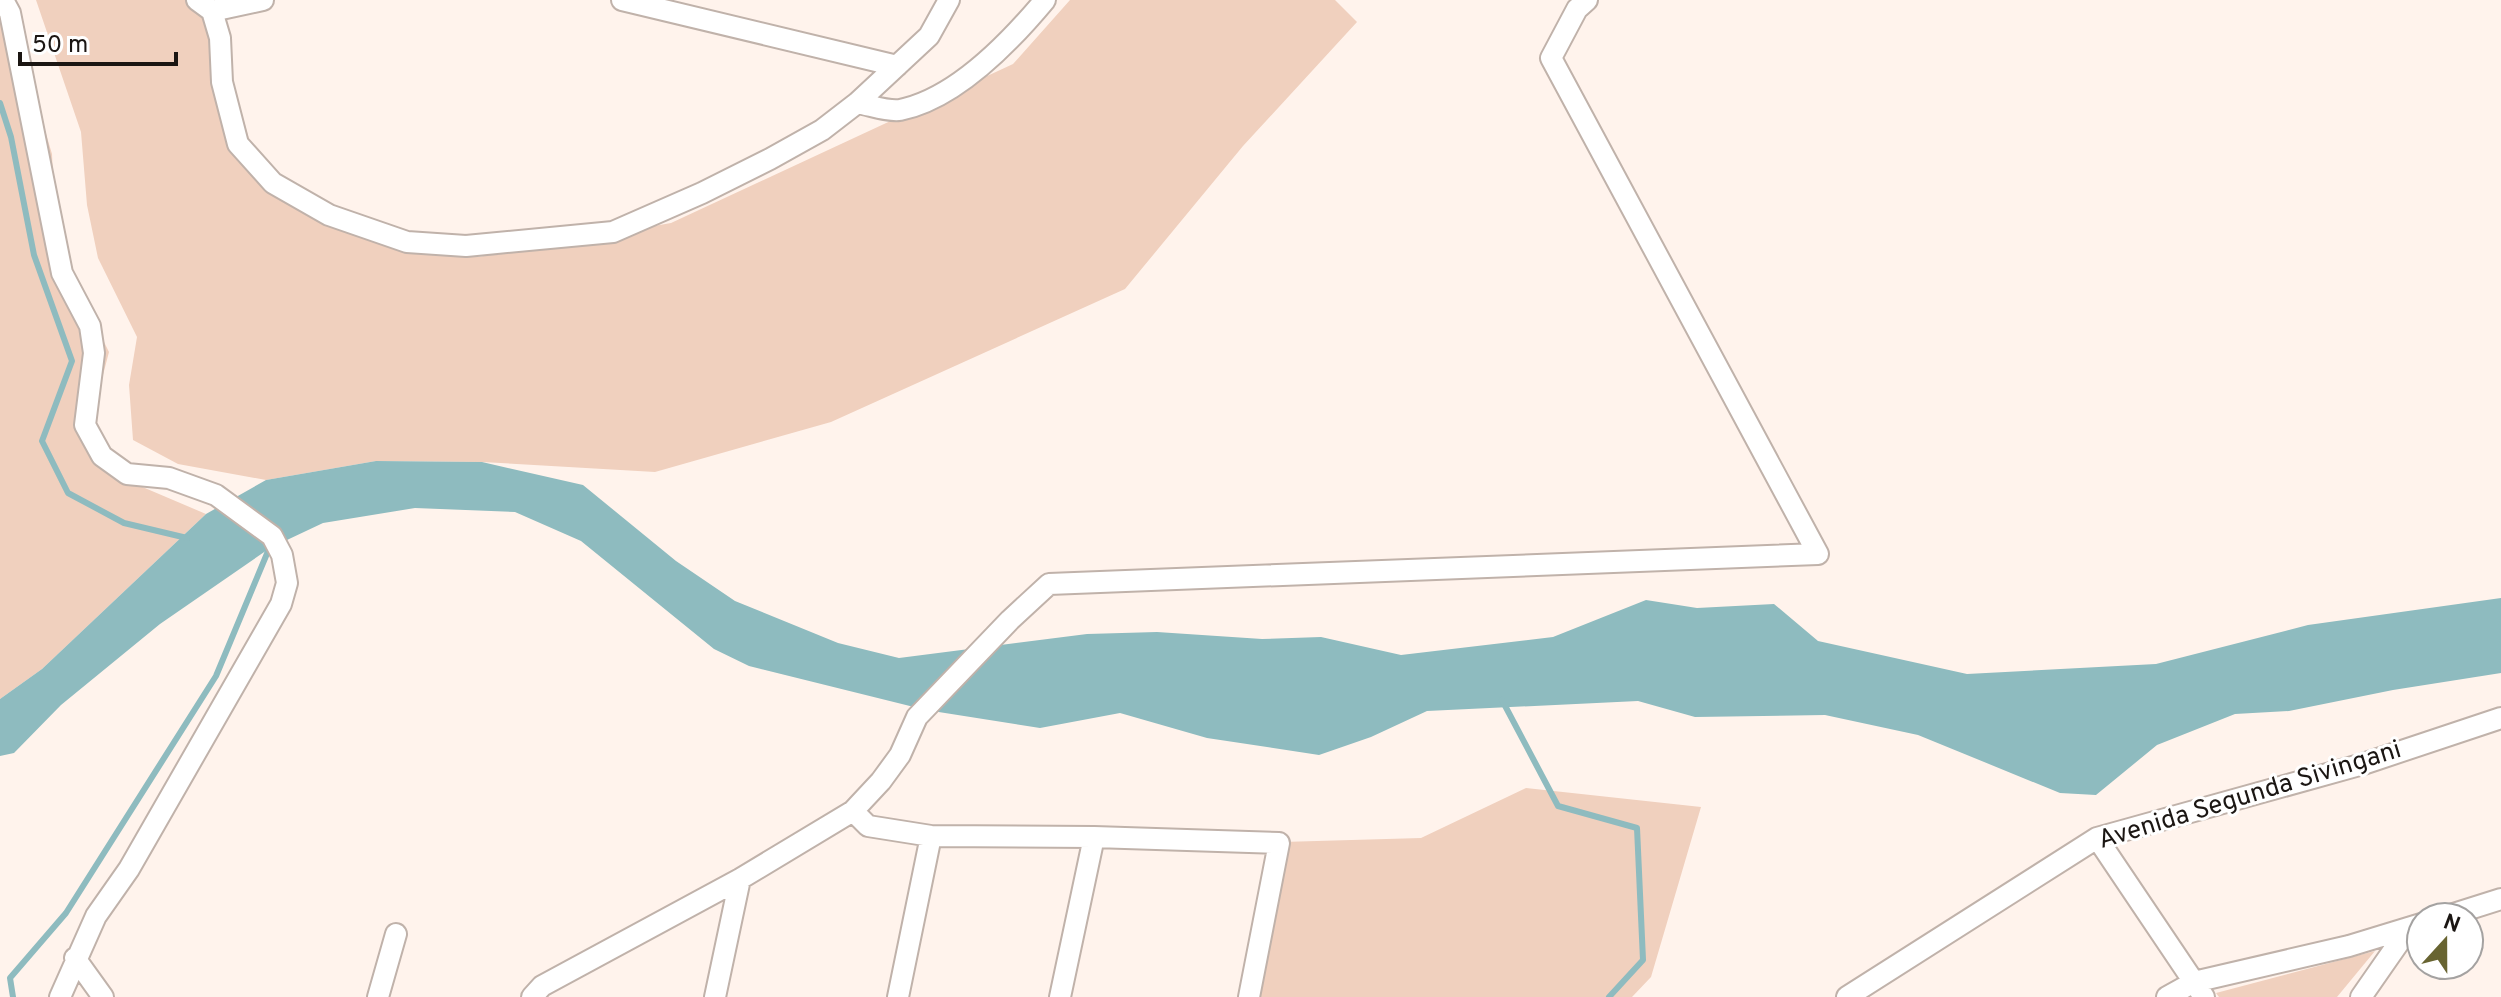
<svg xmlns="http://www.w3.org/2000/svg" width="2501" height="997" font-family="Overpass,sans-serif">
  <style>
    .green { fill: #f0d0be }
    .water { fill: #8ebbbf }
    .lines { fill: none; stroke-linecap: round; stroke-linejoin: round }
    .stream { stroke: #8ebbbf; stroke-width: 6 }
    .minor-casing { stroke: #c0b2aa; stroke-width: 24 }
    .minor { stroke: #fff; stroke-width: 20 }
    .labels { text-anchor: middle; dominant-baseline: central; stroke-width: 6; stroke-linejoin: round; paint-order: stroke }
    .street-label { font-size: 26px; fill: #1b1613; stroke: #fff }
  </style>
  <rect width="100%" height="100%" fill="#fff3ec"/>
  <path class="green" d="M0,0H6L52,154L56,245L109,352L92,417L119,477L206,514L42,669L0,699Z
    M36,0H193L214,12L258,172L339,225L478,257L671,223L1013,64L1070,0H1335L1357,22L1243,146L1125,289L831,422L655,472L482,462L376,461L266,480L178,464L133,440L129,385L137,337L98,258L87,205L81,132Z
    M1526,788L1701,807L1651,977L1632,997H1257L1282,842L1421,838Z
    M2375,951L2337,997H2219L2216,993Z"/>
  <path class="water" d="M376,461L482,462L583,485L676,561L735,601L838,643L899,658L1087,634L1157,632L1262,639L1321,637L1401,655L1553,637L1646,600L1697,608L1774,604L1818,641L1967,674L2156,664L2308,625L2501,598V673L2393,690L2289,711L2235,714L2157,745L2096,795L2060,793L1918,735L1825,715L1695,717L1638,701L1427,711L1371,737L1319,755L1207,738L1120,713L1040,728L926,710L749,666L714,649L581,541L515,512L415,508L323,523L270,548L160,624L61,705L14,753L0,756V699L42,669L206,514L266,480Z"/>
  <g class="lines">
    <path class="stream" d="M0,103L11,137L34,255L72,361L42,441L68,493L124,523L187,538
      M1502,700L1558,806L1637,828L1643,960L1609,997
      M13,997L10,978L66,913L216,676L271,544"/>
    <defs>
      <path id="minor" d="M3,0L10,13L62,273L90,326L94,353L85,425L102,456L127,474L169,478L216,495L272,536L282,555L287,583L281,604L129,869L96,916L60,997
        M197,0L212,11L220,38L222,82L238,144L273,183L329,215L407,242L466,246L613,232L702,193L770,159L822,130L857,103L929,36L949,0
        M622,0L897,66
        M212,11L263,0
        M857,103C870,105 888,112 900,110C956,99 1010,42 1045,0
        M853,811L868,826L931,836L1094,837L1279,843L1249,997
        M2097,838L2204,997
        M2444,917L2501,899
        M75,958L103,997
        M378,997L396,934
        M532,997L542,986L740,879L853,811L881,781L900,755L917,717L1010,620L1049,584L1818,554L1551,58L1577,9L1587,0
        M715,997L740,879
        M898,997L931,836
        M1060,997L1094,837
        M1847,997L2097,838L2363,764L2501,718
        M2167,997L2194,982L2349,946L2421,924
        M2361,997L2409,928"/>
    </defs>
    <use href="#minor" class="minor-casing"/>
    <use href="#minor" class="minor"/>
  </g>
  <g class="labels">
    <g class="street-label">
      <text transform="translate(2250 796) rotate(-17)">Avenida Segunda Sivingani</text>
    </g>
  </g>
  <g transform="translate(2445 941) rotate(21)"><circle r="38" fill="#ffffff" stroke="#a4a2a1" stroke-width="2"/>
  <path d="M0-6L14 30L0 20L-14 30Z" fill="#686431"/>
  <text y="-12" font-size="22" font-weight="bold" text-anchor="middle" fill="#1b1613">N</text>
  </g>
  <path d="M20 52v12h156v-12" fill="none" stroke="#1b1613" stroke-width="4"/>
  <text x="32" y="52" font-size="24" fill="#1b1613" stroke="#ffffff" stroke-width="6" paint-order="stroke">50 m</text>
</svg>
